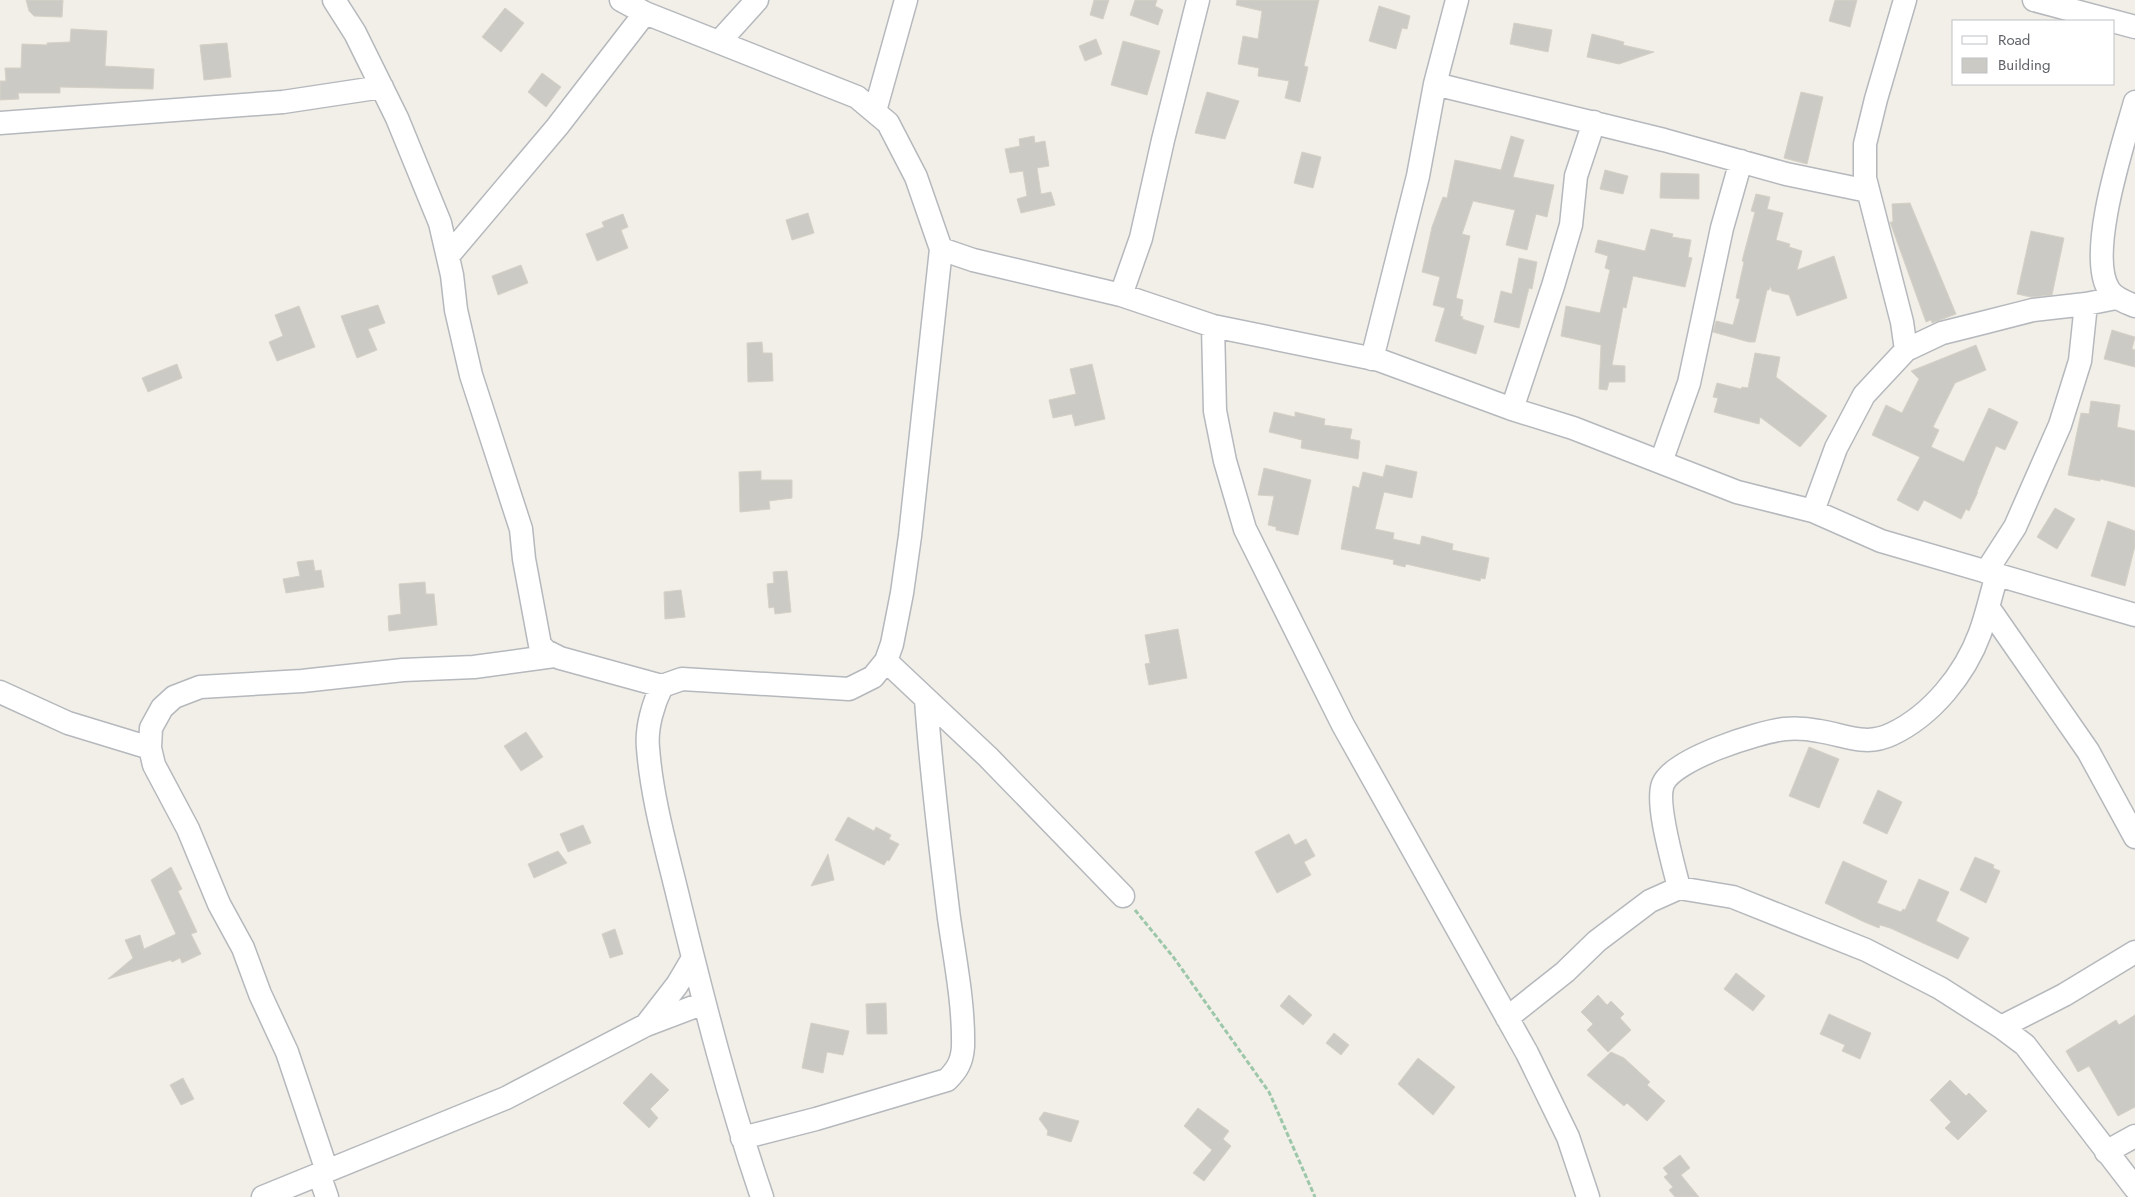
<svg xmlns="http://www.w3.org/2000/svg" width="2135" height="1197" font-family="Jost,sans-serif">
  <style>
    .building { fill: #cccac5; stroke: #d6d1c6 }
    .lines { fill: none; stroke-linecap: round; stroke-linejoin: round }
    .minor-casing { stroke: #b5b8bc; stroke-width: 25 }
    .path { stroke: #9cc7a9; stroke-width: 3; stroke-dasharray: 5 2.5; stroke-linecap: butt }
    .minor { stroke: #fff; stroke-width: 22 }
  </style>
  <rect width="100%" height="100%" fill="#f1efe8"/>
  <path class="building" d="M26,0H63L62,17L34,16L29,11Z
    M1094,0H1109L1103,19L1090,15Z
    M1135,0H1157L1155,6L1163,10L1158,25L1130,15Z
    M1237,0H1319L1304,66L1308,67L1300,102L1285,98L1289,81L1258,76L1259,68L1238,64L1243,36L1258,39L1262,11L1236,5Z
    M1835,0H1857L1850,27L1829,21Z
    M1379,6L1410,16L1407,29L1402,28L1396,49L1369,41Z
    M505,8L524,23L501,52L482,37Z
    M1514,23L1552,30L1548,52L1510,44Z
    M71,29L107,31L105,66L154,69L153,89L60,87V93H18L19,99L0,100V81H6L5,68H21L22,44L47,45V43L70,42Z
    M1592,34L1624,42L1623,45L1654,52L1619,64L1587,57Z
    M1096,39L1102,54L1085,61L1079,46Z
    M1123,41L1160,51L1147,95L1111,85Z
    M227,43L231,77L204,80L200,45Z
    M542,73L561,87L546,107L528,92Z
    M1207,92L1239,101L1225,139L1195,133Z
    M1801,92L1823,97L1807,164L1784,158Z
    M1034,136L1035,143L1045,141L1049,166L1037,168L1041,194L1051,192L1055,205L1021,213L1017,199L1027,196L1023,171L1010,173L1005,149L1020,146L1019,139Z
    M1511,136L1524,140L1513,177L1554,185L1547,217L1536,214L1527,250L1506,245L1515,210L1473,201L1462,234L1470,236L1456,298L1463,300L1460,316L1463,317L1462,319L1484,326L1476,354L1435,341L1445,308L1433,305L1440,277L1422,272L1432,227L1443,197L1447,198L1455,160L1501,170Z
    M1302,152L1321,157L1313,188L1294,183Z
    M1605,170L1628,176L1623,194L1600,189Z
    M1661,173L1699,174V199L1660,198Z
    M1756,194L1770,197L1767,209L1783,213L1776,240L1790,244L1789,247L1802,251L1797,270L1834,256L1847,298L1797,316L1789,295L1772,291L1770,286L1769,290H1767L1755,342H1749L1713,332L1716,321L1733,325L1740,299L1736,298L1744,262L1742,261L1755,212L1751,211Z
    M1910,203L1956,314L1932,323L1931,320L1926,322L1890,222H1893L1892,204Z
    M808,213L814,233L792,240L786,220Z
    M623,214L628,227L621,230L628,248L597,261L586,234L604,227L602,222Z
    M1651,229L1673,234L1672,237L1691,240L1688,257L1692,258L1685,287L1633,276L1626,308L1623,307L1612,365L1625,366V382H1609L1607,390L1599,389L1601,345L1561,336L1566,306L1600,313L1610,270L1605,268L1608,256L1595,252L1598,240L1645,251Z
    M2031,231L2064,238L2052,295L2031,297L2017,294Z
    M1519,258L1537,262L1532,289L1529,288L1519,328L1494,322L1501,291L1512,294Z
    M521,265L528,283L498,295L492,276Z
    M378,305L385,323L368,329L377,350L357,358L341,316Z
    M299,306L315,347L277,361L269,342L283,336L275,315Z
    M2112,330L2135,337L2132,349L2135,350V367L2104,359Z
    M762,342L763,353H772L773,381L748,382L747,343Z
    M1976,345L1986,370L1955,383L1933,427L1939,430L1931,447L1964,462L1989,408L2018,422L2005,450L1996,446L1977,492H1978L1969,511L1966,509L1961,519L1924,500L1918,511L1897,500L1920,457L1872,435L1886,405L1902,413L1919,379L1911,371Z
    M1755,353L1780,357L1776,377L1827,416L1800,447L1760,417L1759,424L1714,412L1718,398L1713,397L1717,383L1741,389L1742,387L1748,388Z
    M177,364L182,378L148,392L142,378Z
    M1092,364L1105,419L1075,426L1072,414L1053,418L1049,400L1076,394L1070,369Z
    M2091,401L2120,405L2117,427L2135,431V487L2100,479V481L2068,475L2081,413L2089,414Z
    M1274,412L1295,417V412L1325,419L1324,425L1352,429L1350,439L1360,441L1358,459L1301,448L1302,440L1269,432Z
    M1386,465L1417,472L1412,498L1384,492L1375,529L1394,533L1393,539L1420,545L1422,536L1453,544L1452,550L1489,558L1485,579L1481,578L1480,581L1406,564L1405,567L1393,564L1394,560L1341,549L1353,486L1359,488L1363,472L1383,477Z
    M1264,468L1311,480L1298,535L1276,530V527L1268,525L1274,496L1258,495Z
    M761,471V480H792V498L769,501L770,509L740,512L739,472Z
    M2055,508L2075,519L2057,549L2037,537Z
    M2108,521L2135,531V546L2125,586L2091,576Z
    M313,560L315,571L321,570L324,587L286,593L283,579L300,576L297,562Z
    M787,571L791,612L775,614L774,607L769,608L767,584L774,583L773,572Z
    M425,582L426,594H434L437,625L389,631L388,616L401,614L399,584Z
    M681,590L685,617L665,619L664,592Z
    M1178,629L1187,678L1149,685L1145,664L1150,663L1145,635Z
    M526,732L543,757L521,771L504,746Z
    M1809,747L1839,759L1819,808L1789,796Z
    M1878,790L1902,802L1887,834L1863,823Z
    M848,817L874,831L876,827L891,835L889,839L899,844L889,861L887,860L884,865L835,840Z
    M583,825L591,843L568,852L560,834Z
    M1289,834L1295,845L1306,839L1315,856L1304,862L1311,875L1277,893L1255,852Z
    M558,851L567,863L534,878L528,864Z
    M828,854L834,880L811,886Z
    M1975,857L1994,865L1993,868L2000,871L1986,903L1960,890Z
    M1843,861L1887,881L1877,903L1901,912L1903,909L1905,910L1919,879L1949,892L1936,921L1969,938L1958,959L1890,928L1880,925L1879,928L1862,921L1825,903Z
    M171,867L182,889L178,891L197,932L191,934L201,954L182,963L180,958L172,962L171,960L108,979L133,958L125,940L140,935L144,949L176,934L151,880Z
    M615,929L623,954L610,958L602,934Z
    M1736,973L1765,996L1753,1011L1724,989Z
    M1289,995L1312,1015L1303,1025L1280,1006Z
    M1598,995L1607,1005L1611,1001L1624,1014L1620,1018L1631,1030L1608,1052L1587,1030L1593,1024L1581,1012Z
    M886,1003L887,1034H867L866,1004Z
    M1829,1014L1871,1033L1860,1059L1842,1051L1845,1045L1820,1034Z
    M2135,1015V1107L2118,1116L2089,1066L2078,1072L2066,1051L2116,1020L2119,1025Z
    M811,1023L849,1031L843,1055L827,1052L823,1073L802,1068Z
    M1334,1033L1349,1045L1341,1055L1326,1043Z
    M1611,1052L1624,1058L1650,1082L1647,1085L1665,1101L1647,1121L1627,1103L1624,1106L1587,1075Z
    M1418,1058L1455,1087L1433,1115L1398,1084Z
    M651,1073L669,1090L650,1109L658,1118L649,1128L623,1103Z
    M183,1078L194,1099L181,1105L170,1085Z
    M1950,1080L1966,1096L1969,1093L1987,1111L1958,1140L1945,1128L1951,1122L1930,1100Z
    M1198,1108L1229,1131L1223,1139L1231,1146L1204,1181L1193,1173L1212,1150L1184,1126Z
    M1044,1112L1079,1121L1071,1142L1047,1135L1048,1131L1039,1119Z
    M1680,1155L1690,1168L1681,1175L1699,1197H1675L1669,1190L1673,1187L1664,1177L1668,1174L1663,1168Z"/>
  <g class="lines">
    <defs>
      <path id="minor" d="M334,0L355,33L397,118L440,223L452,275L456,310L471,375L521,529L524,559L540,645L546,651L560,658L662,686
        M621,0L645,13L857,97L888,123L916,177L941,249L910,536L902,593L892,644L886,661L873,677L849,689L682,679L662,686C653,704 646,728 648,748C652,801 668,854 680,905C704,1003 729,1101 762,1197
        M1905,0L1876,99L1865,144V178L1902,322L1906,350
        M2034,0L2135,27
        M719,42L757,0
        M1435,84L1664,140L1786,174L1868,191
        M2135,102C2124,142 2086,254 2109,290C2115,299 2126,302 2135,306
        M875,111L906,0
        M0,123L283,102L382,87
        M941,249L973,260L1121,295L1213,326L1379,360L1512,409L1573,428L1737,492L1813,511L1881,541L2135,615
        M448,256L557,127L645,13
        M1121,295L1141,238L1163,140L1198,0
        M1213,326L1215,411L1225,461L1245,529L1343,725L1527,1053L1568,1137L1588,1197
        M1372,359L1418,176L1435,84L1457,0
        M1512,409L1553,286L1571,225L1576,176L1594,122
        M1661,462L1689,383L1722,228L1741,161
        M1813,511L1836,448L1864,395L1906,350L1942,333L1982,323L2033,310L2086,304L2116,298
        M1986,572L2015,527L2060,425L2080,361L2086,304
        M1988,607L2088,751L2135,837
        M886,661L988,757L1123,896
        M0,692L68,723L150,748
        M1679,888C1674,866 1655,804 1663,784C1673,759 1758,732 1785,729C1795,728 1809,729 1819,731C1846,735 1865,747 1892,734C1932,715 1965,674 1980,633C1987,614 1991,594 1997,575
        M1507,1018L1565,972L1597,941L1650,901L1679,888L1733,897L1866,950L1940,988L2001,1027L2025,1045L2135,1188
        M646,1025L677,985L693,958
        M2001,1027L2064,995L2135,952
        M742,1138L816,1119L947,1080C957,1070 962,1062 963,1047C964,1004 955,960 949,918C940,845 931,773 926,699
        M2106,1152L2135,1136
        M327,1171L287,1052L260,994L243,948L219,904L188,829L154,765L150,748L151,728L162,708L174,697L200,687L302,681L403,670L474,667L554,656
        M319,1174L327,1197
        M263,1197L506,1098L646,1025L704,1003"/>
    </defs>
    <use href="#minor" class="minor-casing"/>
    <path class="path" d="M1135,910L1174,958L1269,1092L1315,1197"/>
    <use href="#minor" class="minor"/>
  </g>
  <rect x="1952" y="20" width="162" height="65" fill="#ffffff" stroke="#bfc1c3"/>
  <rect x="1962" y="36" width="25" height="8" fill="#ffffff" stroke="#bfc1c3"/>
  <text x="1998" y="45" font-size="15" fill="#5f6368">Road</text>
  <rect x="1962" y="58" width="25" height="15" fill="#cccac5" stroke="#bfc1c3"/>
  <text x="1998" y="70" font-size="15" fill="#5f6368">Building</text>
</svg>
